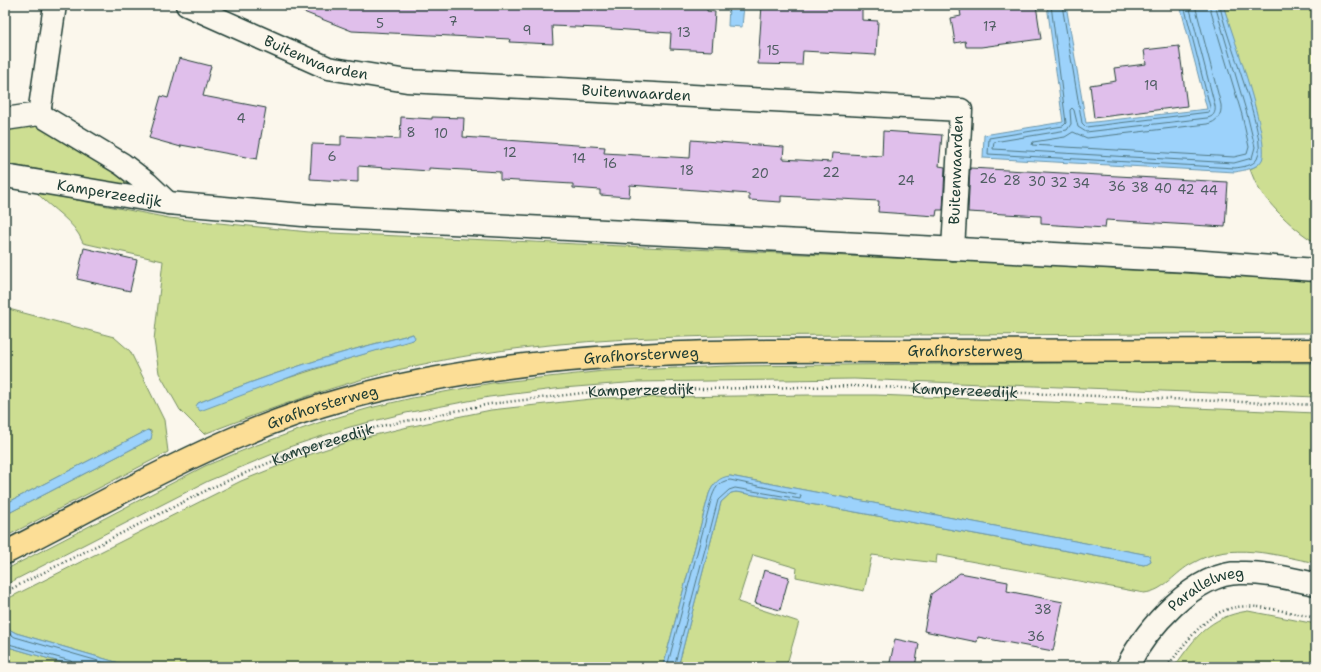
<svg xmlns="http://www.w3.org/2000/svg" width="1321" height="672" font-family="'Shantell Sans',sans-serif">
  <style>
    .green { fill: #cdde92; stroke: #768e63; fill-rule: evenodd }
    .water { fill: #9cd2fb; stroke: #6a96ab }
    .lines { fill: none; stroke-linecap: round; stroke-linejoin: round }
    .shore { stroke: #517984; stroke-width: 1 }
    .building { fill: #e0bfeb; stroke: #1f3d34 }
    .minor-casing { stroke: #1f3d34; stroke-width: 25 }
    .major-casing { stroke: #1f3d34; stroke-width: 25 }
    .path { stroke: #1f3d34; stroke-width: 2.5; stroke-dasharray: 1 3; stroke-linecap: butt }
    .minor { stroke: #fbf7ec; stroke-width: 22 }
    .major { stroke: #fcde96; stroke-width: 22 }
    .labels { text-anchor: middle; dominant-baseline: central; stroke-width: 4; stroke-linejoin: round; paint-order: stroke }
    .number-label { font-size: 13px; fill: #4f5e62 }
    .street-label { font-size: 15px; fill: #1f3d34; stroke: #fbf7ec }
  </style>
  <rect width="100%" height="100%" fill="#fbf7ec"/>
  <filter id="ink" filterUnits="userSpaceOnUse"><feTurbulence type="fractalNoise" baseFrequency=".025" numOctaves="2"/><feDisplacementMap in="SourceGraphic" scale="8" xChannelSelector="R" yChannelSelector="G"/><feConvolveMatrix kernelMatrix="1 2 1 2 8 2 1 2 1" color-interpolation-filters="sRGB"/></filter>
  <g filter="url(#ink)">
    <path class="green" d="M1223,5H1316V243C1296,231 1275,211 1261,192C1256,185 1253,177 1250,169L1258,165L1256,112Z
      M37,125L132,183L131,185L127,187L61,173L5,164V127Z
      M36,192L169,218L309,232L1049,265L1316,281V333C1167,334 1018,335 870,335C720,336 567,333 419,365C345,381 275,407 204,434L180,410L159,373L154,340L163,261L83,243C74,220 52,210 36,192ZM413,334V340C340,359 269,386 197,406L198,403C268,374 339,352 413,334Z
      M5,308L114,337L130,351L164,420L168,452L5,537V515L151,439V431L148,430L5,504Z
      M1168,362L1316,363V397L854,379L638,382L563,388L489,397L406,413L350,427L292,446L208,481L5,585V570L205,466L254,446L321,422L370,408L412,398L492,383L604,371L728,366Z
      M809,395H876L1316,413V563C1275,555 1231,541 1193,563C1175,572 1165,591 1144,593L937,555L936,563L872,555L864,591L796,577L797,568L753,555L738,602L799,622L786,667H678L721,502L731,493L736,492L828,507L1144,565L1151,561L1148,555L730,476C719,480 713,483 709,494L663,667H133L16,633L5,627V600L241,481L296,459L354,440L408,427L491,410L600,398Z
      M1248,611L1316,624V667H1174C1196,637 1208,617 1248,611Z
      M5,646L77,667H5Z"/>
    <path class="water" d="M729,5H744L742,27L728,26Z
      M1047,5H1066L1086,123L1207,109L1180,5H1223C1231,30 1271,141 1262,160C1257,169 1244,170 1235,172L983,158L984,135L1063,122Z
      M413,334L415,338L413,340L306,371L200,411L196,406L198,403C268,374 339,352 413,334Z
      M148,430L152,434L151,439L5,515V504Z
      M730,476L1149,555L1151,561L1144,565L828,507L736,492L731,493L721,502L678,667H663L709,494C713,484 719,477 730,476Z
      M5,627L16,633L133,667H77L5,646Z"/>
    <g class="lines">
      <path class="shore" d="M1051,5L1066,123L1063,126L989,138L988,154L1235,168C1242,167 1253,166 1257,159C1270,139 1223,33 1220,5
        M1062,5L1082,123L1086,127L1209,112L1210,107L1184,5
        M1189,5L1215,106C1216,113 1213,117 1207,118L1086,132L1078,127L1074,110L1072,108L1070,110L1071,124L1067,130L994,142L993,149L1234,163L1252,158L1255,147L1247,114L1215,5
        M1195,5L1221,105C1222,115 1217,122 1207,124L1087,138L1073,132L1065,137L1033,142L1032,145L1234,157L1247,154L1249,147L1242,115L1209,5
        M5,631L15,637L119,667
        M5,643L71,661L75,667
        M667,667L711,500C714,490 718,481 730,480L801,495L800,499L735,488L729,490L718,500L674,667"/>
    </g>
    <path class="building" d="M291,5H479L513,8V5H707V11L715,12L712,51L670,49L671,33L599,28L552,26L553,44L509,42L510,39L352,31L291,7Z
      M762,5H862V20L878,21L876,55L803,51L802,65L758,64Z
      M992,5H1036L1041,39L981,47H966L965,41L955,43L951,18L961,16L960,10Z
      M1179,46L1187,106L1094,118L1090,85L1116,81L1114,68L1146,64L1144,50Z
      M179,58L211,66L203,96L266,108L257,159L181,145V147L149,138L161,96L168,98Z
      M401,117L432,119V117L464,118L463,137L605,147L604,153L690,158L691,140L784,147L783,159L831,162L832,153L882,156L883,131L942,135L939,166L945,167L943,210H937L936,216L878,212L879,201L781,196V202L749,200V194L630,185L629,197L600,195V190L573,188V184L500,180V172L429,168V171L358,166V182L310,179L312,144L341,145V136L400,139Z
      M970,168L1228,182L1225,227L1106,220L1105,228L1041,224V216L968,212Z
      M84,248L137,260L130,291L77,279Z
      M764,570L789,577L780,610L755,603Z
      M960,573L1008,582L1007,591L1063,602L1053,651L978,637L977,642L924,631L931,594Z
      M895,639L919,644L915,667H889Z"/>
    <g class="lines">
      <defs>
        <g id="minor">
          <path id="s2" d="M187,5L328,68L407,81L961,110L953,249"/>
          <path d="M39,114L55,5"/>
          <path d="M5,119L39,114L122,164L148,184L168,203"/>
          <path id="s3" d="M5,176L168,203L314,216L1191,261L1316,270"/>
          <path id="s4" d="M1127,667C1146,629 1194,573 1240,573C1266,572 1291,579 1316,584"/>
        </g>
        <g id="major">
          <path id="s5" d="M5,553C115,497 224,432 344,399C528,349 720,350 909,351C1045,351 1180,350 1316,350"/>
        </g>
      </defs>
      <use href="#minor" class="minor-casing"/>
      <use href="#major" class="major-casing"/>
      <g class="path">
        <path id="s1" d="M5,592L211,488L294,452L381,426L490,404L600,391L854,386L1316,405"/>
        <path d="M1167,667C1221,594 1232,600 1316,618"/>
      </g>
      <use href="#minor" class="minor"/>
      <use href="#major" class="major"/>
    </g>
  </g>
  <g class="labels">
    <g class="number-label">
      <text x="453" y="21">7</text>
      <text x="380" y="23">5</text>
      <text x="990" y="26">17</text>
      <text x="527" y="30">9</text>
      <text x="684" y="32">13</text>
      <text x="773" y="50">15</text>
      <text x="1151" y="85">19</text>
      <text x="241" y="118">4</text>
      <text x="411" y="132">8</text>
      <text x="441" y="133">10</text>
      <text x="510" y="152">12</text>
      <text x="332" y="156">6</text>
      <text x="579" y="158">14</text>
      <text x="610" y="163">16</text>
      <text x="687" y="170">18</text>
      <text x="831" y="172">22</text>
      <text x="760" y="173">20</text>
      <text x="988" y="178">26</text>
      <text x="906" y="180">24</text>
      <text x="1012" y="180">28</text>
      <text x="1037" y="181">30</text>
      <text x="1059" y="182">32</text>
      <text x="1081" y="183">34</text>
      <text x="1117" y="186">36</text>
      <text x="1140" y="187">38</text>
      <text x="1163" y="188">40</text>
      <text x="1186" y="189">42</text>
      <text x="1209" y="190">44</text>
      <text x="1043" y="609">38</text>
      <text x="1036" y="636">36</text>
    </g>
    <g class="street-label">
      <text stroke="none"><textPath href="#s2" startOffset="140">Buitenwaarden</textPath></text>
      <text stroke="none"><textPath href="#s2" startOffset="464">Buitenwaarden</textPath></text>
      <text transform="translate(956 170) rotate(-88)">Buitenwaarden</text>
      <text stroke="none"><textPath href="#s3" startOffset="106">Kamperzeedijk</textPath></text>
      <text stroke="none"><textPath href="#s5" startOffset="998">Grafhorsterweg</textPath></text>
      <text stroke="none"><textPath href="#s5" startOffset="674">Grafhorsterweg</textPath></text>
      <text stroke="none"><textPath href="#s1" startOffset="675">Kamperzeedijk</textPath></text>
      <text stroke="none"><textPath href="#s1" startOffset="999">Kamperzeedijk</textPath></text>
      <text stroke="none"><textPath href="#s5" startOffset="350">Grafhorsterweg</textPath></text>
      <text stroke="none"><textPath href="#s1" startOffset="351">Kamperzeedijk</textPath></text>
      <text stroke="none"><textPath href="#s4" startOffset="115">Parallelweg</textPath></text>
    </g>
  </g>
  <rect width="1321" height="672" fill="none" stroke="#fbf7ec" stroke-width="20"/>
  <rect x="10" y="10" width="1301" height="652" fill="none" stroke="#1f3d34" stroke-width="1.5" filter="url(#ink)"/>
</svg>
